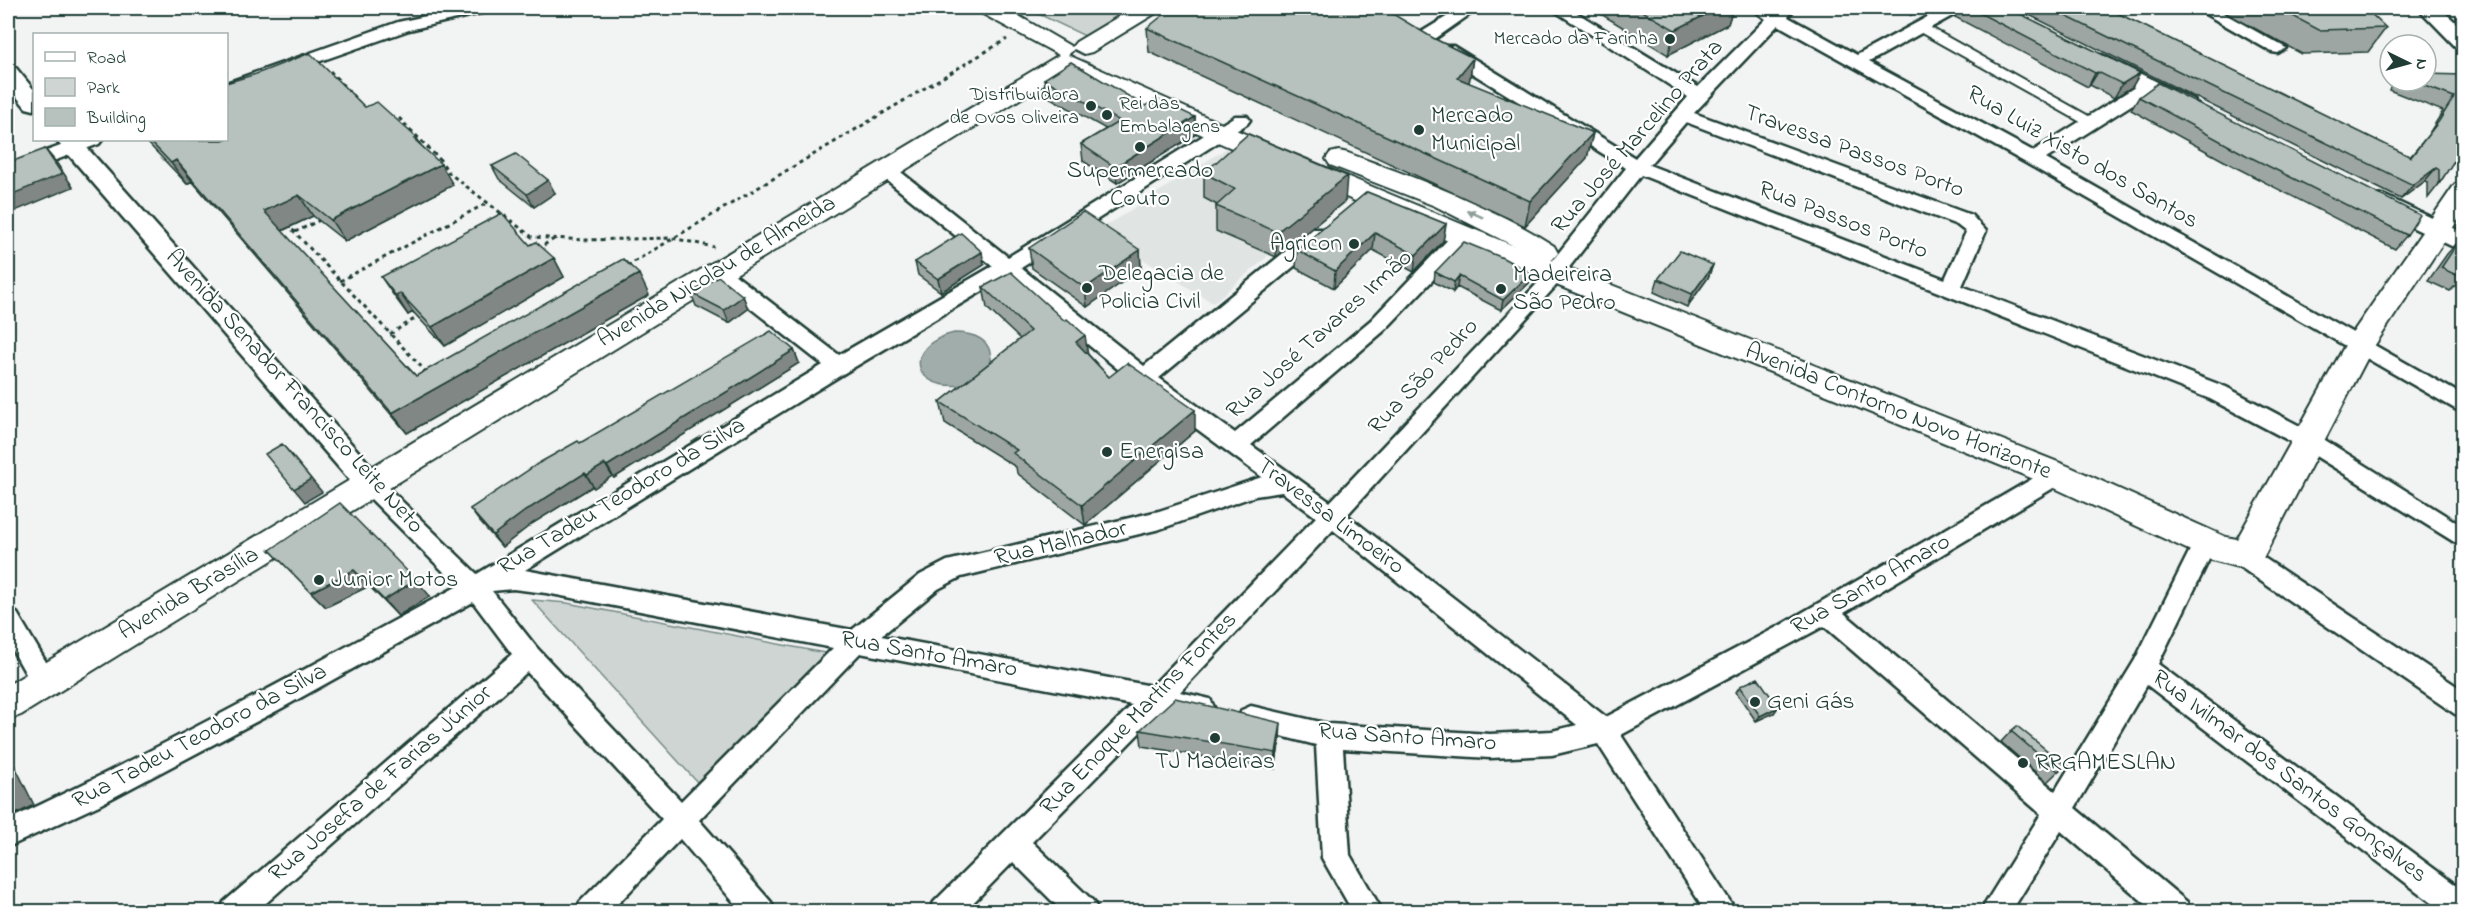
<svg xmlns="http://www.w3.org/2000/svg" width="2471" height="919" font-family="'Indie Flower',sans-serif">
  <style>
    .built { fill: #e0e4e3 }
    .green { fill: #ced5d3; stroke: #768984; stroke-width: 1.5 }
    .water { fill: #a1adaa; stroke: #6d807b; stroke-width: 1.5 }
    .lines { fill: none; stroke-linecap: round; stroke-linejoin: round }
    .service-casing { stroke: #1f3d34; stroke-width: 13 }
    .minor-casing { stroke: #1f3d34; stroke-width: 5 }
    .tertiary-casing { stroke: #1f3d34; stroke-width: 5 }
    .secondary-casing { stroke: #1f3d34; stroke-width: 4 }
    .path { stroke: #1f3d34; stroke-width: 3; stroke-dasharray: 4 4; stroke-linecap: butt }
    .service { stroke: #fff; stroke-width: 9 }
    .minor { fill: #fff; fill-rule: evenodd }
    .tertiary { fill: #fff; fill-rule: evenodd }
    .secondary { fill: #fff; fill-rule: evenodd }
    .wall { fill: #9da6a3; stroke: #1f3d34; stroke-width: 1.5 }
    .shaded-wall { fill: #808784; stroke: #1f3d34; stroke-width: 1.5 }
    .building { fill: #b7c1bd; stroke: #1f3d34; stroke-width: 1.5 }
    .oneway { fill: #8f9e9a }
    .poi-dot { fill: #1f3d34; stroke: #fff; stroke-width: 2 }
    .labels { text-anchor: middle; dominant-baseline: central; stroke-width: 4.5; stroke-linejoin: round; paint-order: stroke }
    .far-poi-label { font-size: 20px; fill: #1f3d34; stroke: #fff; text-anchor: end }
    .poi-label { font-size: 24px; fill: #1f3d34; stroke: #fff; text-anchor: start }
    .street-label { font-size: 24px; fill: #1f3d34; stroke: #fff }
  </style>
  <rect width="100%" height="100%" fill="#f2f3f3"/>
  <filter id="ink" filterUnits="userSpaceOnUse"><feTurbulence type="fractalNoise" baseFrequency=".0167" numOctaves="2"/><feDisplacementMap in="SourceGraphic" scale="12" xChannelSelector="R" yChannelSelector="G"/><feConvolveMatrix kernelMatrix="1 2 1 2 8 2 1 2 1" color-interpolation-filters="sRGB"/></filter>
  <g filter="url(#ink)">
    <path class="built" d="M1227,148L1339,195L1213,303L1098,231Z"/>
    <path class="green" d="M1026,8H1131L1087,37Z
      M532,600L567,603L830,654L697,782Z"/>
    <path class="water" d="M954,333C974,333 992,339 991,362L963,385C910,391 903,345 954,333Z"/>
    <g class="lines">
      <defs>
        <path id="service" d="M1920,27L2090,122"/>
        <path id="minor" d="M464,8H492L490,11L409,30L226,94V83L398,22Z
          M1461,8H1479L1432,41H1420L1418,37L1420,33Z
          M1550,8H1569L1698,87L1766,19L1751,8H1770L1775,10L1779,8H1795L1788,17L1857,55L1944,8H1963L1961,11L1869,62L2033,151L2143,82H2155L2158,86L2155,90L2046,159L2464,396V414L2026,163L1778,25L1694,113L1971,215L1986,231L1962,286L2226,387L2317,435L2464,527V548L2301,447L2210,399L1641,175L1567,270L1563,271L1565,274L1562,279L1347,515L1606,717L1781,625L2049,469L2057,466L2065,469L2068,475L2065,481L1844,613L2055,791L2135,660L2197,536L2205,533L2213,536L2217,543L2158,664L2464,891V912H2444L2147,685L2075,808L2187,902L2191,912H2155L2061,831L2011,912H1980L2041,814L1824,626L1621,735L1737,912H1706L1598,744L1552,755L1490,758L1343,749L1350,855L1383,912H1353L1322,858L1316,745L1242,726L1238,718L1242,710L1251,706L1329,724L1490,734L1552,731L1577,725L1333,530L1180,692L1210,699L1214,707L1210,715L1201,719L1161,711L1032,842L1094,902L1098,912H1063L1013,862L964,912H930L934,902L1132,705L860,653L699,820L771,902L775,912H742L680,839L610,912H576L580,902L662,819L527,672L256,912H220L224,902L512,654L473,602L282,708L99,805L8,847V820C161,749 309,667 458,586L362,490L359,484L362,478L370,475L378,478L477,574L823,365L711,277L708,272L711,267H725L839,355L993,266L878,173L876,169L885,163L892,165L1008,257L1235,116H1247L1250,120L1247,124L1021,268L1144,366L1313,229H1327L1330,234L1327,239L1159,378L1235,433L1371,320L1456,231H1470L1473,236L1470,241L1385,330L1251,445L1330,502L1552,268L1550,265L1553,260L1626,168L1441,54L1438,50L1441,46H1453L1635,158L1688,97ZM1686,122L1957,225L1966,232L1945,279L1649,165ZM1006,277L1136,384L1262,477L1159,511L947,561L920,575L852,630L525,570L846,372ZM1282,492L1316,517L1152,686L881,636L938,589L961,577L1160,529L1255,496ZM513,589L546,593L833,648L681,801L537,648L492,591Z
          M2195,8H2214L2286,48L2278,53L2272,52Z
          M77,140H102L99,144L8,178V165Z
          M2238,543L2246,546L2464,691V717L2455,714L2230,560L2226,553L2230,546Z
          M8,610L17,613L53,674L57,682L53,690L44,693L35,690L8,642Z"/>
        <path id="tertiary" d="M2418,8H2440L2464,30V48L2456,47Z
          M2102,55L2194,100L2197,105L2194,110H2178L2094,67L2091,62L2094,57Z
          M8,66L16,68L34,90V110L26,108L8,86Z
          M56,140H80L380,476L384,484L380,492L370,495L360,492Z
          M2383,195L2464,233V252L2374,209L2371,203L2374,197Z"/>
        <path id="secondary" d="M977,8H1005L1072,47L1076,42L1133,8H1159L1156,13L1092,52L1084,54L1074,49L1068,55L1231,128L1514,246L1435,206L1330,165L1326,159L1330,153L1339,151L1348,153C1419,180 1490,204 1554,246L1558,253L1551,261L2068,466L2226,537L2237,539L2349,338L2455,184L2464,182V211L2371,351L2263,558L2238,567L2208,559L2046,484L1453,243L1213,140L1067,70L21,715L8,720V685L1059,55L981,13Z"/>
      </defs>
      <use href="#service" class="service-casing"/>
      <use href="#minor" class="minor-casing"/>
      <use href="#tertiary" class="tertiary-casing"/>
      <use href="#secondary" class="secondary-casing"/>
      <path class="path" d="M330,71L365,109
        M399,118L441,161L449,173L532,237L585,240L672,238L714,247
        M287,224L428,374
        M295,232L322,219
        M537,249L554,239
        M627,266L1007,39
        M340,281L487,203
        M390,334L421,315"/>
      <use href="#service" class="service"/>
      <use href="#minor" class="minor"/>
      <use href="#tertiary" class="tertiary"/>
      <use href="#secondary" class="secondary"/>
    </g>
    <path class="wall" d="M1591,8H1733L1728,24L1668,55Z
      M1898,8H1926L1911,15Z
      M1960,8H2008L2140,73L2132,87L2114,98L2090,85L2088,87L1955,17Z
      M2015,8H2107L2410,157L2428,135L2443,111L2389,90L2390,87L2394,81H2426L2463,75V166L2453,162L2439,184L2428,198V183L2424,182L2401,199Z
      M2217,8H2365L2386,28L2368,52L2302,54Z
      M1147,28L1433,38L1473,58L1469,83L1593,133L1587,158L1525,226L1149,52Z
      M1044,79L1145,106L1195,117L1196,134L1117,183L1083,161L1081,144L1106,129L1047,96Z
      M2139,97L2407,235L2395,249L2237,168L2131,110Z
      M145,140H226L423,147L453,185L345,241L313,216L282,231L416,376L649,295L407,433L192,181L187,184Z
      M492,166L555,193L534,207L499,179Z
      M1204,173L1345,201L1276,257L1216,231V206L1217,205L1204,198Z
      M1367,192L1446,224L1443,241L1414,272L1373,250L1334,288L1296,268L1297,250Z
      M2459,241L2463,278L2450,291L2428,281L2447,254Z
      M530,245L554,258L564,277L445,346L413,312L408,315L394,296L381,277Z
      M1029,248L1140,250L1141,269L1087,307L1032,268Z
      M915,262L984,265L941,292L918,275Z
      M1713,265L1708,278L1687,307L1654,292L1658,279Z
      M1435,272L1529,283L1501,310L1457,287L1453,292L1434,282Z
      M983,287L1088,354L1109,377L1195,431L1085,525L1017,473L1016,467L945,423L940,402L1020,339L987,308Z
      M691,293L743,296L748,309L729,323L696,306Z
      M794,350L799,363L614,478L612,476L594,488L593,486L533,523L502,547L479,521L470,509L580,443Z
      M270,550L430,596L398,616L369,586L326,607Z
      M1740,686L1778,707L1774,713L1756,721L1736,692Z
      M1140,730L1280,739L1275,769L1142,746Z
      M2011,731L2065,765L2047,782L2001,742Z"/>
    <path class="shaded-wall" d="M1719,8H1733L1728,24L1668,55L1675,30Z
      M1914,8H1926L1911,15Z
      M1473,58L1469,83L1457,78Z
      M2098,72L2090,85L2088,87L2095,73Z
      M2140,73L2132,87L2114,98L2122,84Z
      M1195,117L1196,134L1117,183L1115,167Z
      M1593,133L1587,158L1525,226L1530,201Z
      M417,138L429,159L414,139Z
      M45,149L56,162L73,187L8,214V196Z
      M2463,149V150L2454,162L2461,150Z
      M176,160L192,181L187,184L171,163Z
      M441,164L453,185L345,241L331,220Z
      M2436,168L2424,182L2401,199L2413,185Z
      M1347,176L1345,201L1276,257L1277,232Z
      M548,180L555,193L534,207L527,194Z
      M299,195L313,216L279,232L264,211Z
      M1446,224L1443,241L1414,272L1416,255Z
      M1375,233L1373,250L1334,288L1335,271Z
      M1140,250L1141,269L1087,307L1085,288Z
      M982,252L984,265L941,292L938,279Z
      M554,258L564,277L445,346L432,327Z
      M1713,265L1708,278L1687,307L1692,294Z
      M1531,273L1529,283L1501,310L1503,300Z
      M639,274L649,295L407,433L392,413Z
      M1459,276L1457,287L1453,292L1454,282Z
      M400,293L413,312L408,315L396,296Z
      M743,296L748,309L729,323L724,310Z
      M1085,335L1088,356L1076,342Z
      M794,350L799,363L614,478L607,466Z
      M1195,410V431L1085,525L1082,505Z
      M282,444L322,492L305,502L294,489Z
      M605,464L612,476L594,488L587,475Z
      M585,473L593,486L533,523L502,547L493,535L525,511Z
      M354,570L369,586L326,607L311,592Z
      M416,580L430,596L398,616L384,600Z
      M1778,707L1774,713L1756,721L1760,716Z
      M1281,723L1280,739L1275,769L1276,753Z
      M8,752L34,805L8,818Z"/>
    <path class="building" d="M1172,8H1383L1433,38L1473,58L1457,78L1593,133L1530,201L1147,28Z
      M1637,8H1719L1675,30Z
      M1970,8H2008L2140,73L2122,84L2098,72L2095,73Z
      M2049,8H2107L2411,157L2439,121L2454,97L2411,81H2426V74L2463,75V149L2461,150L2439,184V170L2436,168L2413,185Z
      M2278,8H2365L2386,28L2319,30Z
      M310,53L365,107L377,102L417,138L414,139L441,164L331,220L299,195L264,211L416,376L623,259L639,274L392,413L176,160L171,163L149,140H226V83L256,74Z
      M1071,62L1145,106L1157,99L1195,117L1115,167L1081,144L1120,121L1044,79Z
      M2158,83L2420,215L2407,235L2246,155L2139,97Z
      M1248,134L1347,176L1277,232L1216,206L1235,189L1204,173Z
      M45,149L62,174L8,196V163Z
      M516,154L548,180L527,194L492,166Z
      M1367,192L1446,224L1416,255L1375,233L1335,271L1297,250Z
      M1083,212L1140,250L1085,288L1029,248Z
      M502,213L530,245L536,242L554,258L432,327L400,293L396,296L381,277Z
      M961,233L982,252L938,279L915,262Z
      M2459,241L2463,243V278L2441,268Z
      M1464,242L1503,258L1531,273L1503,300L1459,276L1454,282L1435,272Z
      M1680,251L1713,265L1692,294L1658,279Z
      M1011,272L1065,321L1067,319L1085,335L1076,342L1109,377L1127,363L1195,410L1082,505L1013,453L1017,450L940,402L1030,331L983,287Z
      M718,276L743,296L724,310L691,293Z
      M771,331L794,350L607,466L605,464L587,475L585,473L525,511L493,535L470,509L539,463L578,441L580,443Z
      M282,444L311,479L294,489L265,454Z
      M340,503L416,580L384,600L354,570L311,592L270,550Z
      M1758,678L1778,707L1760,716L1740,686Z
      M1175,698L1281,723L1276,753L1140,730Z
      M2017,726L2065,765L2058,771L2011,731Z"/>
    <defs><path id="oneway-solid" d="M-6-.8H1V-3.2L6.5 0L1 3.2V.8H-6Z" transform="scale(1.5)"/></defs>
    <use class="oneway" href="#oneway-solid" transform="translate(1475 214) rotate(-156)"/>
  </g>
  <g class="poi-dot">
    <circle cx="1670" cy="39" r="6"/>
    <circle cx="1091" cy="106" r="6"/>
    <circle cx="1107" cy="115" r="6"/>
    <circle cx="1419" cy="130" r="6"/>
    <circle cx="1140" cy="147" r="6"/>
    <circle cx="1354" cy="244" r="6"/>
    <circle cx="1087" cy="288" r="6"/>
    <circle cx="1501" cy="289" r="6"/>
    <circle cx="1107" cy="452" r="6"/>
    <circle cx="319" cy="580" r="6"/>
    <circle cx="1755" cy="702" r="6"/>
    <circle cx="1215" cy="738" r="6"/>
    <circle cx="2023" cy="763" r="6"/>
  </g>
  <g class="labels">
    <g class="far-poi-label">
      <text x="1658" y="39">Mercado da Farinha</text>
      <text x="1079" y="95">Distribuidora<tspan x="1079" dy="23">de Ovos Oliveira</tspan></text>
      <text x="1119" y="104" text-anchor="start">Rei das<tspan x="1119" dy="23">Embalagens</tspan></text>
    </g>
    <g class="poi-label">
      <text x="1431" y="116">Mercado<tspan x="1431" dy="28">Municipal</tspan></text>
      <text x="1140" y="171" text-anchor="middle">Supermercado<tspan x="1140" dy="28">Couto</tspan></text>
      <text x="1342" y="244" text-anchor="end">Agricon</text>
      <text x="1099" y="274">Delegacia de<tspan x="1099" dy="28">Policia Civil</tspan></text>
      <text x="1513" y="275">Madeireira<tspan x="1513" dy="28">São Pedro</tspan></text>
      <text x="1119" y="452">Energisa</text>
      <text x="331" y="580">Junior Motos</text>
      <text x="1767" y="702">Geni Gás</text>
      <text x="1215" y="762" text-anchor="middle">TJ Madeiras</text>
      <text x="2035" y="763">RRGAMESLAN</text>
    </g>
    <g class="street-label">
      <text transform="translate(1638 137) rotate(-49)">Rua José Marcelino Prata</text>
      <text transform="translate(1854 152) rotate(20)">Travessa Passos Porto</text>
      <text transform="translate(2082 158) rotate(30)">Rua Luiz Xisto dos Santos</text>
      <text transform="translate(1843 221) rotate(21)">Rua Passos Porto</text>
      <text transform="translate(717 272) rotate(-31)">Avenida Nicolau de Almeida</text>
      <text transform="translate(1320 335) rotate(-42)">Rua José Tavares Irmão</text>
      <text transform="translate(1424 377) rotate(-47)">Rua São Pedro</text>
      <text transform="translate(294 392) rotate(48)">Avenida Senador Francisco Leite Neto</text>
      <text transform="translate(1898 412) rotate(22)">Avenida Contorno Novo Horizonte</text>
      <text transform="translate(622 497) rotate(-31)">Rua Tadeu Teodoro da Silva</text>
      <text transform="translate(1330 517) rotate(37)">Travessa Limoeiro</text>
      <text transform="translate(1061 544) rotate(-13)">Rua Malhador</text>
      <text transform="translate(1871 585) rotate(-30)">Rua Santo Amaro</text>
      <text transform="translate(189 594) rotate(-31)">Avenida Brasília</text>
      <text transform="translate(929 655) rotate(10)">Rua Santo Amaro</text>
      <text transform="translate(1139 714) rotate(-46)">Rua Enoque Martins Fontes</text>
      <text transform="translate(200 737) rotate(-28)">Rua Tadeu Teodoro da Silva</text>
      <text transform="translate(1407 738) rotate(4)">Rua Santo Amaro</text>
      <text transform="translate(2289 777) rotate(37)">Rua Ivilmar dos Santos Gonçalves</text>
      <text transform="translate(381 784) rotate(-41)">Rua Josefa de Farias Júnior</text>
    </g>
  </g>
  <rect width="2471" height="919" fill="none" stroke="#fff" stroke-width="30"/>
  <rect x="15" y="15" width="2441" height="889" fill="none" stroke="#1f3d34" stroke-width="2" filter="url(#ink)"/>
  <rect x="33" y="33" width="195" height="108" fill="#ffffff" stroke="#a5b1ae" stroke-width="1.5"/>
  <rect x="45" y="52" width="30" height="9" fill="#ffffff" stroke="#a5b1ae" stroke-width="1.5"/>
  <text x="87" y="63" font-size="18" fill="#1f3d34">Road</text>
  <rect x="45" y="78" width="30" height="18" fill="#ced5d3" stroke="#a5b1ae" stroke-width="1.5"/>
  <text x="87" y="93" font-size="18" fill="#1f3d34">Park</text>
  <rect x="45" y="108" width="30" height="18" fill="#b7c1bd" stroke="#a5b1ae" stroke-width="1.5"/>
  <text x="87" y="123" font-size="18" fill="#1f3d34">Building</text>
  <g transform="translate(2408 63) rotate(95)"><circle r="28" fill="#ffffff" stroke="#a5b1ae" stroke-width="1.5"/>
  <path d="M0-4.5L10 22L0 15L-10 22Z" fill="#1f3d34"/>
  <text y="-9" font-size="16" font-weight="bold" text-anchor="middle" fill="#1f3d34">N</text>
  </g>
</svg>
